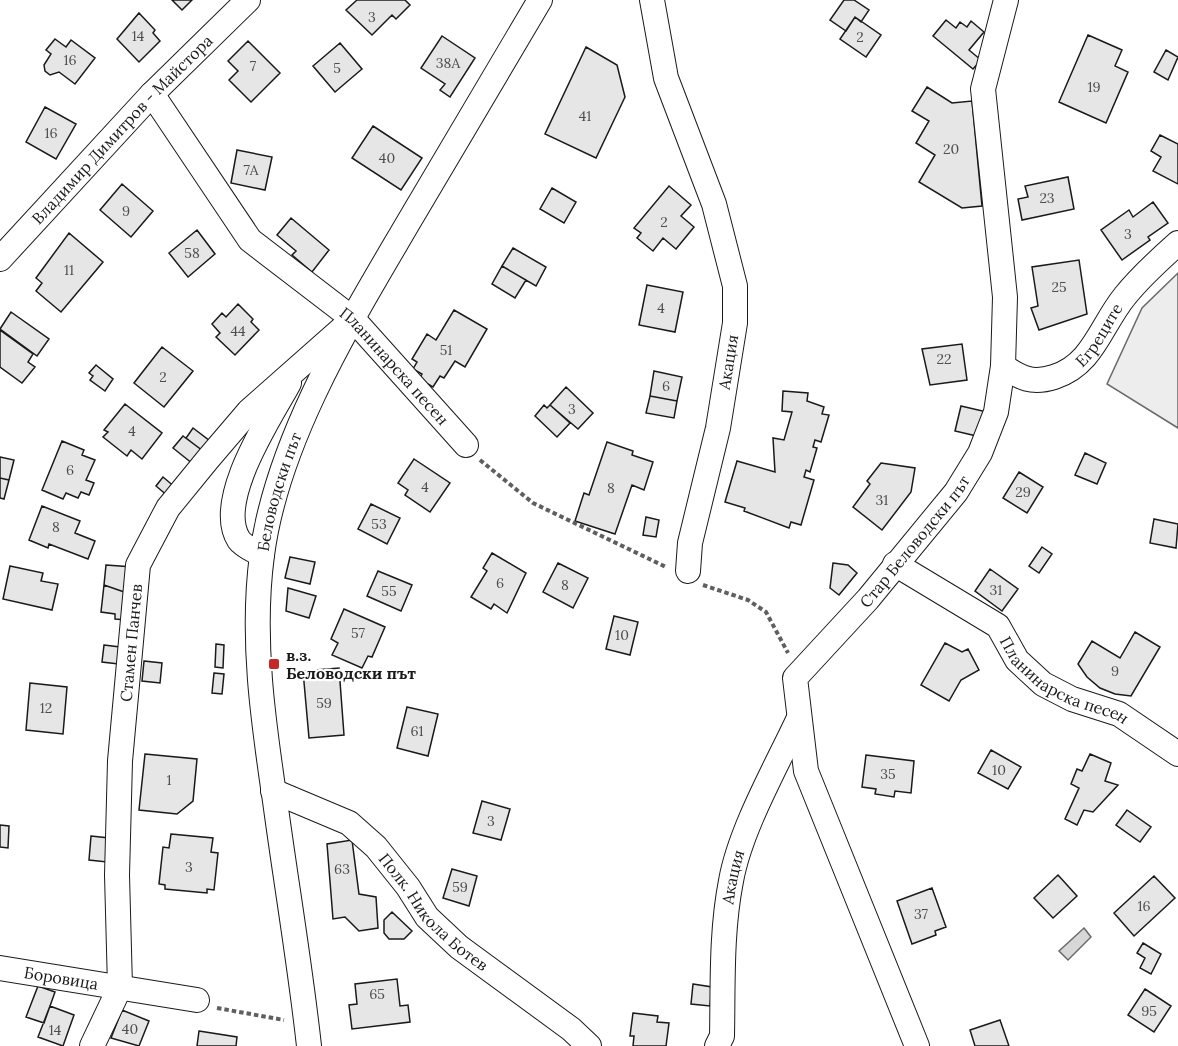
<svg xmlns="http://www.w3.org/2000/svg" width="1178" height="1046" font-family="Lora,serif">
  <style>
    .built { fill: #ededed; stroke: #6a6a6a; stroke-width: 1.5 }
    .water { fill: #d7d7d7; stroke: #6a6a6a; stroke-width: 1.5 }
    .building { fill: #e6e6e6; stroke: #1a1a1a; stroke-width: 1.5 }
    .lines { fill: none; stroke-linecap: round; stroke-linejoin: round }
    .minor-casing { stroke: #1a1a1a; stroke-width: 26 }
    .path { stroke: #5f5f5f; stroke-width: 4; stroke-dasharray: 4.5 3; stroke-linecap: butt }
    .minor { stroke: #fff; stroke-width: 24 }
    .poi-dot { fill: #c62828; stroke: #fff; stroke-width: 2 }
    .labels { text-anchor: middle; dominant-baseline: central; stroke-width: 4.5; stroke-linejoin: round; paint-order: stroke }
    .number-label { font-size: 14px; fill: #4d4d4d }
    .street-label { font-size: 16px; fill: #1a1a1a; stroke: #fff }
    .poi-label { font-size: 16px; font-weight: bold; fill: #1a1a1a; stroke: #fff; text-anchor: start }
  </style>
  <rect width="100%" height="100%" fill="#fff"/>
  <path class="built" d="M1178,273V428L1107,384L1142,308Z"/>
  <path class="water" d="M1084,928L1091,937L1068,960L1059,951Z"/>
  <path class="building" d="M172,0H192L182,10Z
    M357,0H405L410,5L396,19L392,15L372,35L346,10Z
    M844,0H854L869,10L861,22L855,17L846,31L830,20Z
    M139,13L155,30L153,33L160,41L139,62L117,39Z
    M855,17L881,35L866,57L840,39Z
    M946,20L956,28L960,22L967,27L971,21L984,32L969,50L981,60L973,69L933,36Z
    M1088,35L1122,50L1115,66L1128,72L1106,123L1059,102Z
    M442,36L475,58L450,97L440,90L445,84L421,68Z
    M55,39L66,47L71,40L95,58L75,84L59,72L50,75L45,71L44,65L51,54L46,50Z
    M248,41L280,73L251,102L229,80L238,71L228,61Z
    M340,43L362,69L335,92L313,66Z
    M586,47L617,65L625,97L596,158L545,134Z
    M1166,50L1178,57L1168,80L1154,72Z
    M927,87L952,103L972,101L982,206L962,208L919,182L935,155L916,143L929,121L912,111Z
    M45,107L76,124L56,159L26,142Z
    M373,126L422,158L401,190L352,158Z
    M1160,135L1178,144V184L1153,171L1161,157L1151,151Z
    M237,150L272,157L265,190L231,183Z
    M1068,177L1074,209L1022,220L1018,199L1028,197L1025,186Z
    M122,184L153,211L131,237L100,210Z
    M669,186L691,205L681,216L694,227L676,249L663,238L653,251L637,238L641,233L634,228Z
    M552,188L576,202L564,223L540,209Z
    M1153,202L1168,223L1148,237L1150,240L1122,260L1101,230L1129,210L1133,217Z
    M291,218L329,250L312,272L292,255L296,251L277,235Z
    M197,230L215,254L188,277L169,253Z
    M69,233L103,262L61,312L36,291L42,283L36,278Z
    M513,248L546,267L536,286L502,266Z
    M1079,260L1087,314L1039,330L1031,308L1038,306L1032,267Z
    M502,266L526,280L515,298L492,284Z
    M647,285L683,292L675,332L639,325Z
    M238,304L253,319L251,322L259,330L235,355L216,337L220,333L212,324L222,313L226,317Z
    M454,310L487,329L465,367L455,361L444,378L440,376L433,387L419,379L422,374L413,369L417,362L412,359L427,334L436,340Z
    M11,312L49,339L37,356L0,329Z
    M0,330L33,354L28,362L35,367L22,383L0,367Z
    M962,344L967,380L930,385L922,349Z
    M162,347L193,371L164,407L134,383Z
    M96,365L113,379L105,391L90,380L93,376L89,373Z
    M654,371L682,377L677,401L650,396Z
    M566,387L593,413L578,429L550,405Z
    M783,391L808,393L807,401L824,407L822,414L829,415L821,442L815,440L813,447L817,448L810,472L806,470L804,477L814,480L801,525L791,522L789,528L744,511L745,508L725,502L737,461L775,472L773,438L784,440L792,412L782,411Z
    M650,396L677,401L674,418L646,413Z
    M125,404L162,433L142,459L131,450L127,456L103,437L108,432L104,430Z
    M544,405L547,408L550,405L570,423L557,437L535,416Z
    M961,406L987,412L981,437L955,431Z
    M193,428L210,441L203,451L186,438Z
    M183,436L203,451L193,464L173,448Z
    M62,441L84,450L82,455L95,460L86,480L94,483L89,495L81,492L78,498L66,493L63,499L42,490Z
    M607,442L633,451L632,455L653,462L644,490L632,485L615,534L575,521L584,493L589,495Z
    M1085,453L1106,463L1097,484L1075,475Z
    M0,457L14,460L9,480L0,478Z
    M414,459L450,483L430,512L405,495L408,490L398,483Z
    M881,463L915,468L911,492L882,530L853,507L870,484L867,481Z
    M1019,472L1043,487L1027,513L1003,498Z
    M163,477L176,488L169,497L156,486Z
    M0,478L9,480L4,499L0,498Z
    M371,504L400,518L387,544L358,529Z
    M42,506L80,521L75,533L95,541L88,559L49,544L48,548L29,540Z
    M646,517L659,520L656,537L643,535Z
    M1154,519L1178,524L1176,548L1150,543Z
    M1042,547L1052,554L1039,573L1029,566Z
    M492,553L526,573L507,613L494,604L491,609L471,597L487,571L483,568Z
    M290,557L315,562L310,584L285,578Z
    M558,563L588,578L573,608L543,592Z
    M833,563L848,565L857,573L839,595L830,588Z
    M106,565L133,567L130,594L104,585Z
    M10,566L43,573L41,581L58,584L52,610L3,599Z
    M990,569L1018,589L1002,611L975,591Z
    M378,571L412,585L401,611L367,596Z
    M104,585L130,594L127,620L115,619V614L101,612Z
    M288,588L316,596L309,618L286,611Z
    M344,609L385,627L372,657L368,656L362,668L332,655L338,643L331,639Z
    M614,616L638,622L630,655L606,649Z
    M1135,632L1160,647L1131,696L1115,694L1100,688L1087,677L1078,664L1092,641L1120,658Z
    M945,643L962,652L968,649L979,670L961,680L949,701L921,685Z
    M216,644L224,645L223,668L215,667Z
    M104,645L128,648L127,665L102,662Z
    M144,661L162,663L160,683L142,681Z
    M339,668L344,735L309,738L303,671Z
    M214,673L224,674L222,694L212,693Z
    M30,683L67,687L63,734L26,730Z
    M407,707L438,714L428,756L397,748Z
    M991,750L1021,767L1008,789L978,773Z
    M145,754L197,759L193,801L177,814L139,810Z
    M1090,754L1111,763L1105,781L1118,785L1093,812L1084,810L1077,825L1065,819L1079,788L1071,784L1077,769L1082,771Z
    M866,755L914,761L911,793L895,791L894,797L875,794L876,789L862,787Z
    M482,801L510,809L501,840L473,833Z
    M1127,810L1151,827L1140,842L1116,825Z
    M0,825L9,826L8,848L0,847Z
    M171,834L213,838L211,852L218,853L214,890L207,889V893L165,889V885L159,884L163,847L169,848Z
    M91,836L109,838L107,862L89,860Z
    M352,840L359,894L376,897L378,928L359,931L345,917L333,919L327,844Z
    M452,869L477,876L469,906L443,898Z
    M1058,875L1077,896L1053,918L1034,898Z
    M1154,876L1175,898L1134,936L1114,913Z
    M932,888L946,927L935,931L936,935L912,944L897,901Z
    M392,912L412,931L404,939H389L384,933V920Z
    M1143,943L1161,954L1151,974L1140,968L1145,958L1137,953Z
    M397,979L400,1006L408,1005L410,1022L352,1029L349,1005L357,1004L355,984Z
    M693,984L712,987L710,1006L691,1004Z
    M38,986L55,992L44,1023L26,1017Z
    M1145,989L1171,1006L1154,1032L1128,1015Z
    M50,1006L74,1015L63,1046L38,1037Z
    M122,1010L149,1021L139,1046L111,1038Z
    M633,1013L658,1016L657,1022L669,1023L666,1046H633L634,1036H630Z
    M1000,1020L1009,1046H975L970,1030Z
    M199,1031L237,1037L236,1046H197Z"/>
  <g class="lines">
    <defs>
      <g id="minor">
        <path d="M652,0L666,78L714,204L735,286V323L718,428L690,543L688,571"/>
        <path id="s1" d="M152,94L250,240L353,319L466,445"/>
        <path id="s2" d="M0,259L152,94L248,0"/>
        <path id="s3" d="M1003,366C1020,378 1032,384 1054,377C1093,365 1101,325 1125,296C1140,277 1160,259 1178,243"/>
        <path d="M262,555C255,551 243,546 239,540C214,501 270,418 289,383"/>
        <path id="s4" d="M895,564L998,626L1017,660L1043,684L1072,699L1119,714L1178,754"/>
        <path id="s5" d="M273,791L349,823L376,847L408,887L427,917L459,947L571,1029L589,1046"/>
        <path id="s6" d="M0,968L197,1000"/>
        <path id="s7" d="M92,1046L120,987L117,875L120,761L138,565L168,508L208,459L249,411L344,327"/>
        <path id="s8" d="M309,1046C300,964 286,883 275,801C263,720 251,637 262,555C277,440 350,322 408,223C452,148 496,74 540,0"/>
        <path id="s9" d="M717,1046L722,1036C723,984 721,932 731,881C740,830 776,767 798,720"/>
        <path id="s10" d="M917,1046L806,771L795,678L868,599L956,492L980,453L996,412L1003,366L1005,297L983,89L1006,0"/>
      </g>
    </defs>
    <use href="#minor" class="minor-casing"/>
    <path class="path" d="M480,460L533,503L666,567
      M703,585L748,600L766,612L788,653
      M217,1008L284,1020"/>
    <use href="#minor" class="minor"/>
  </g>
  <rect class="poi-dot" x="268" y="658" width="12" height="12" rx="3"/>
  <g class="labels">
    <g class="number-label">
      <text x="372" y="17">3</text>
      <text x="138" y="36">14</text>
      <text x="860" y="37">2</text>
      <text x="70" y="60">16</text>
      <text x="448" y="63">38А</text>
      <text x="253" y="66">7</text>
      <text x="337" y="68">5</text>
      <text x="1094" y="87">19</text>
      <text x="585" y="116">41</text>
      <text x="51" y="133">16</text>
      <text x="951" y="149">20</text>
      <text x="387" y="158">40</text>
      <text x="251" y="170">7А</text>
      <text x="1047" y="198">23</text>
      <text x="126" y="211">9</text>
      <text x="664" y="222">2</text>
      <text x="1128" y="234">3</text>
      <text x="192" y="253">58</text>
      <text x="69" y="270">11</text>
      <text x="1059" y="287">25</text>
      <text x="661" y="308">4</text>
      <text x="238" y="331">44</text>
      <text x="446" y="350">51</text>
      <text x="944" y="359">22</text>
      <text x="163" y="377">2</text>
      <text x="666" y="386">6</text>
      <text x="572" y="409">3</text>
      <text x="132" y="431">4</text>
      <text x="70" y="470">6</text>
      <text x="425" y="487">4</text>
      <text x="611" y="488">8</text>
      <text x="1023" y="492">29</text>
      <text x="882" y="500">31</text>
      <text x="379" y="524">53</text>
      <text x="56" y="527">8</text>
      <text x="500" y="583">6</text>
      <text x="565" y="585">8</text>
      <text x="996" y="590">31</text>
      <text x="389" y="591">55</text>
      <text x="358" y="633">57</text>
      <text x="622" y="635">10</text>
      <text x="1115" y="671">9</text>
      <text x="324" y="703">59</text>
      <text x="46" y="708">12</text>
      <text x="417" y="731">61</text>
      <text x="999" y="770">10</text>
      <text x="888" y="774">35</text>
      <text x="169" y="780">1</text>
      <text x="491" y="821">3</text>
      <text x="189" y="867">3</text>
      <text x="342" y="869">63</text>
      <text x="460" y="887">59</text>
      <text x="1144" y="906">16</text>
      <text x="921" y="914">37</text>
      <text x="377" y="994">65</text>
      <text x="1149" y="1011">95</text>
      <text x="130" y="1029">40</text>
      <text x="55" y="1030">14</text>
    </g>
    <g class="street-label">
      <text stroke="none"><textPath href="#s2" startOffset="178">Владимир Димитров - Майстора</textPath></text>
      <text stroke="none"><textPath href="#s3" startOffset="118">Егреците</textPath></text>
      <text transform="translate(728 362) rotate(-81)">Акация</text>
      <text stroke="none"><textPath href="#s1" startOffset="368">Планинарска песен</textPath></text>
      <text stroke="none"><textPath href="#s8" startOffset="560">Беловодски път</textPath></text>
      <text stroke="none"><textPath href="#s10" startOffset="572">Стар Беловодски път</textPath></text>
      <text stroke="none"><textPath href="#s7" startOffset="410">Стамен Панчев</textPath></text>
      <text stroke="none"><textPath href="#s4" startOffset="210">Планинарска песен</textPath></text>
      <text stroke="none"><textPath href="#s9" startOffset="171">Акация</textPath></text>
      <text stroke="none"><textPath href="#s5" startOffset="206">Полк. Никола Ботев</textPath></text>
      <text stroke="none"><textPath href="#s6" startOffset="62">Боровица</textPath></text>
    </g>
    <g class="poi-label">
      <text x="286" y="655">в.з.<tspan x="286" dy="18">Беловодски път</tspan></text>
    </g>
  </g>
</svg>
